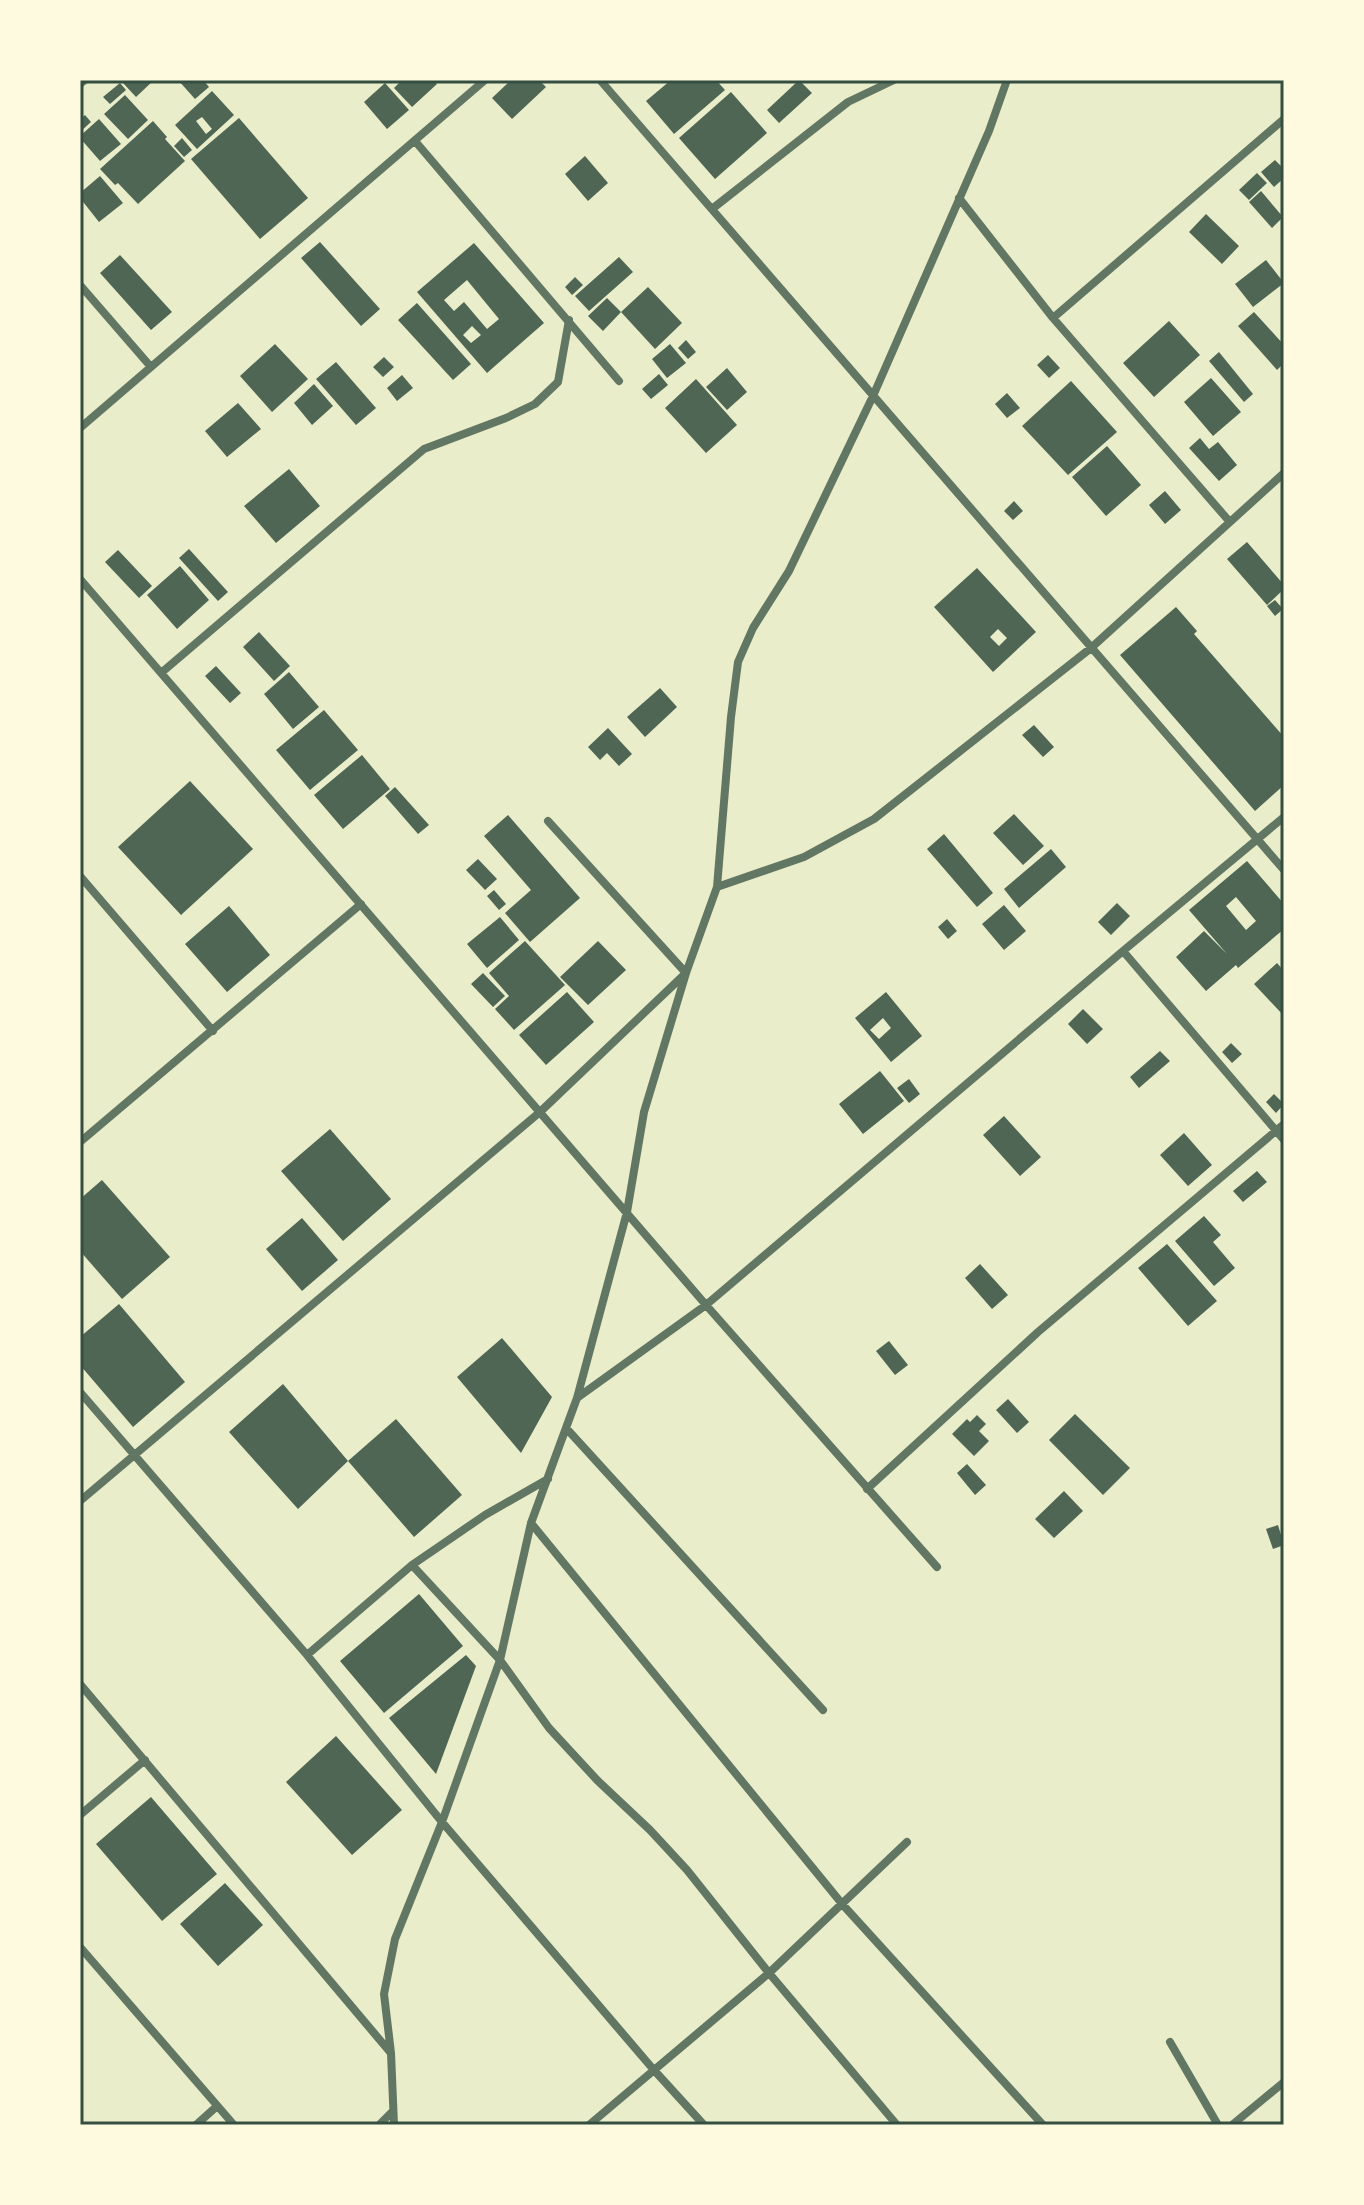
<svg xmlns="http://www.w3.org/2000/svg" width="1364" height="2205" font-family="Figtree,sans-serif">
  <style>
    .building { fill: #4f6655; fill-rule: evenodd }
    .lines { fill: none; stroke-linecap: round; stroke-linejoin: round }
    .minor { stroke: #617663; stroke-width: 8 }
    .neatline { fill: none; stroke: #344e41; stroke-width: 3 }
  </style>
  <rect width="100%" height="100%" fill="#e9edc9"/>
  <path class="building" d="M126,80H154L136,97L123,83Z
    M178,80H203L209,87L195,99Z
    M402,80H433L437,84L412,107L394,88Z
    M511,80H539L546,87L512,119L492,98Z
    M671,80H716L725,90L674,134L646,101Z
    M799,80L812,93L779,123L767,110Z
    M120,83L126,90L110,104L103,97Z
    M385,83L409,110L387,129L364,102Z
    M212,91L234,115L197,149L175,125ZM202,117L212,129L206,134L196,121Z
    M731,92L767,133L715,179L679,138Z
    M125,95L148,120L128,139L104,114Z
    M85,115L91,122L80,132V119Z
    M239,118L308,198L260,239L191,159Z
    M99,119L121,144L100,161L80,138V136Z
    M153,121L167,137L165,139L185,161L138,204L118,183L115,185L100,169Z
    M182,138L192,150L184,157L174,146Z
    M585,156L608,183L588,201L565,174Z
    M1275,160L1284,169V178L1274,187L1261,172Z
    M1257,173L1267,183L1249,200L1239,190Z
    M100,176L123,203L99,222L80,198V193Z
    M1261,191L1283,217L1272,228L1249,202Z
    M1206,214L1239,246L1222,264L1189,232Z
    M320,242L380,309L361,326L301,258Z
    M474,243L544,323L487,373L417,292ZM467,280L499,319L487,329L464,302L454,311L444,300ZM472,326L481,335L471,343L463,335Z
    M120,255L172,312L151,330L100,273Z
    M619,257L633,272L589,311L575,296Z
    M1266,260L1284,283L1253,307L1235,284Z
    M575,277L583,285L572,295L565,287Z
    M648,287L682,323L655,349L621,312Z
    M607,298L621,312L603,331L588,316Z
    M417,303L471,364L453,380L398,320Z
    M1254,312L1284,345V363L1277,370L1238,326Z
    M1169,321L1200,355L1154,397L1123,363Z
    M686,340L696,352L688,359L678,348Z
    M275,344L308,379L272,412L240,376Z
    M670,344L686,363L667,378L652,359Z
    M1219,352L1253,394L1244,402L1209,361Z
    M1048,355L1060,368L1049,378L1037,365Z
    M384,357L394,367L383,377L373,367Z
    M336,362L376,408L356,425L316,379Z
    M727,368L747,392L727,410L706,387Z
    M659,374L668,385L651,399L642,389Z
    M402,375L413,388L397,401L387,388Z
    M1211,378L1241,412L1213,436L1184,402Z
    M696,379L737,425L706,453L665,408Z
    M1071,381L1117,432L1068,475L1022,426Z
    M314,384L333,406L312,425L294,403Z
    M1007,393L1020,408L1007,418L995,404Z
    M238,403L261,429L227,457L205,431Z
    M1200,438L1209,449L1218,442L1237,465L1219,481L1189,448Z
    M1107,446L1141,485L1106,516L1072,477Z
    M289,469L320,506L276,543L244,506Z
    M1165,491L1181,510L1165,524L1149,505Z
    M1014,501L1023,511L1013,520L1004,511Z
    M1247,542L1284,585V589L1267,605L1227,559Z
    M189,549L228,592L218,601L179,558Z
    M118,550L152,586L139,598L105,562Z
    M180,566L209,600L177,629L147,595Z
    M977,568L1036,632L993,672L934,607ZM998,629L1007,638L999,646L990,637Z
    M1275,600L1283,609L1275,616L1267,606Z
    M1176,607L1197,631L1194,634L1284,737V785L1255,811L1120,655Z
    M259,632L290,666L274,681L243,647Z
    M216,666L241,693L230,703L205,676Z
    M289,672L319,707L293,729L264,694Z
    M660,688L677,707L645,737L627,717Z
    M324,710L358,750L310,790L276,750Z
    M1034,725L1054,747L1043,757L1022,735Z
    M608,728L632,754L619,766L607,753L600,760L588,747Z
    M362,755L390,789L343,829L314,795Z
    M190,781L253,849L181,915L118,847Z
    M395,787L429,825L418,834L385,796Z
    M1014,814L1044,846L1023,865L993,833Z
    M508,815L580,898L530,942L505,913L531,890L484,836Z
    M944,834L993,893L977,907L927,849Z
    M1051,849L1066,867L1019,908L1004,889Z
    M478,859L497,879L485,890L466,870Z
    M1247,861L1284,904V929L1238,968L1236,965L1206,991L1176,957L1204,931L1227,954L1189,910ZM1236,897L1256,921L1246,930L1226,906Z
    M494,890L506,904L499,910L487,896Z
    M1117,903L1130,916L1111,935L1098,922Z
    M1004,905L1026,931L1004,950L982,924Z
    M229,906L270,955L227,992L185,944Z
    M500,917L519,940L487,968L467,944Z
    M947,919L957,931L948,939L938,927Z
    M525,941L565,985L514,1030L495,1009L509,996L489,973Z
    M598,941L626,970L588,1005L560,977Z
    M1277,963L1284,971V1016L1254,984Z
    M483,973L505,996L493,1007L471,984Z
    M567,992L594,1022L546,1065L519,1035Z
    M886,992L922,1036L891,1062L855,1018ZM883,1018L891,1028L879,1039L870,1030Z
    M1083,1009L1103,1029L1087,1044L1068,1024Z
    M1231,1043L1242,1054L1232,1063L1222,1052Z
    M1160,1051L1170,1061L1139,1088L1130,1077Z
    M880,1071L904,1101L863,1134L839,1104Z
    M909,1079L920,1094L909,1103L897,1088Z
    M1274,1094L1284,1104L1276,1113L1266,1102Z
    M1004,1116L1041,1157L1020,1176L983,1135Z
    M330,1129L391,1199L343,1241L281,1171Z
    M1184,1133L1212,1165L1188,1186L1160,1155Z
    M1257,1171L1267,1182L1243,1202L1233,1191Z
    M102,1180L170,1257L122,1299L80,1251V1199Z
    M1204,1216L1221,1235L1213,1242L1235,1268L1214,1286L1175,1241Z
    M302,1218L338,1260L302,1291L266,1249Z
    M1167,1244L1217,1301L1188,1326L1138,1268Z
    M980,1264L1008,1295L992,1309L965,1278Z
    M119,1304L185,1382L133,1427L80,1365V1337Z
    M502,1338L552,1397L521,1453L457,1377Z
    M889,1341L908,1365L895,1375L876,1351Z
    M283,1384L348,1461L396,1419L462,1495L414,1537L348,1461L298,1509L229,1432Z
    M1008,1399L1029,1422L1017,1433L996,1410Z
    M1075,1414L1130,1468L1103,1495L1049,1440Z
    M977,1415L986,1424L979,1431L989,1441L974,1456L952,1434L967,1419L970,1422Z
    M967,1464L986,1485L975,1495L957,1473Z
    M1064,1491L1083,1511L1054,1538L1035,1519Z
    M1278,1525L1284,1545L1273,1549L1266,1529Z
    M419,1594L463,1646L384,1713L340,1661Z
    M466,1655L476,1666L436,1774L389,1718Z
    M336,1736L402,1810L352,1855L286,1782Z
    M151,1797L217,1874L162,1921L96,1844Z
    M225,1883L263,1925L218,1966L180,1924Z"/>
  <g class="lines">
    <path class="minor" d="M600,80L1284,870
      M80,84L85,80
      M415,141L619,381
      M959,198L1053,318L1229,521
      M712,209L848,102L894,80
      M80,285L151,367
      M1053,318L1284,119
      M80,428L485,80
      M80,579L706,1305L937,1567
      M161,673L424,449L506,418L535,404L558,382L569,320
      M80,876L213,1031
      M717,887L804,857L874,819L1091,648L1284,473
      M1123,951L1284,1140
      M80,1142L361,904
      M80,1392L307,1655L442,1822L653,2069L704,2125
      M577,1398L706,1305L1123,951L1284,817
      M566,1428L823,1710
      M867,1489L1038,1332L1284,1124
      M80,1501L540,1112L686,973L548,821
      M531,1523L843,1905L1043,2125
      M412,1565L500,1660L549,1728L597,1780L650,1830L687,1870L769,1973L897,2125
      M307,1655L412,1565L485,1515L548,1479
      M80,1684L390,2052
      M80,1815L145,1760
      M80,1947L234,2125
      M1170,2042L1218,2125
      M196,2125L216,2107
      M379,2125L393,2111
      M394,2125L391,2053L384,1994L395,1939L442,1822L500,1660L531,1523L577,1398L627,1212L644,1112L686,973L717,887L731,717L738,662L753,628L789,571L873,396L989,131L1007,80
      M589,2125L769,1973L907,1842
      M1232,2125L1284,2082"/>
  </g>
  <rect width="1364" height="2205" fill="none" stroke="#fefae0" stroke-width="164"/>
  <rect x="82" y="82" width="1200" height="2041" class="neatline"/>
</svg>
